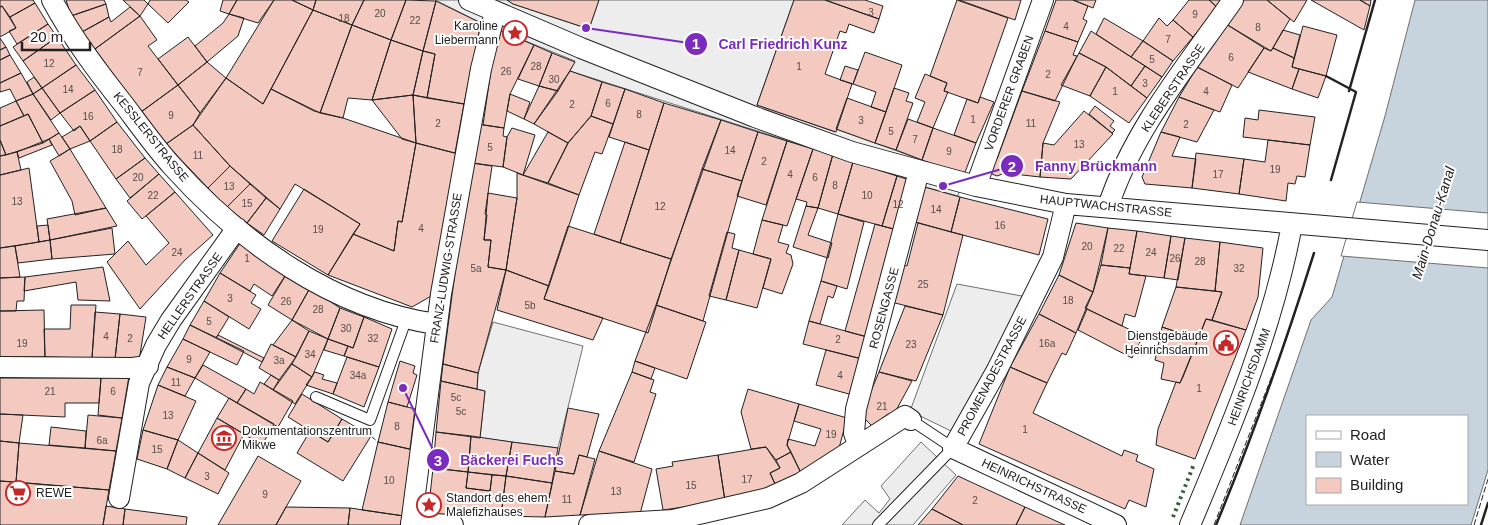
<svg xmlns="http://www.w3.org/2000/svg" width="1488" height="525" font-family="Helvetica,sans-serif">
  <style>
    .parking { fill: #ededed; stroke: #6f6f6f }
    .water { fill: #c7d3dd; stroke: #6f6f6f; fill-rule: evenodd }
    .pier { fill: #fff; stroke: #6f6f6f }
    .building { fill: #f3c9c0; stroke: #222 }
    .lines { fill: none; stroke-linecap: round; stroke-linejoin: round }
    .lane-casing { stroke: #222; stroke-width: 12 }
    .street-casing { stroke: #222; stroke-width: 22 }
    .lane { stroke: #fff; stroke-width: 10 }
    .street { stroke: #fff; stroke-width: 20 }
    .hedge { stroke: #2f5e38; stroke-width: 4; stroke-dasharray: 2.5 4; stroke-linecap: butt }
    .fence { stroke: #222; stroke-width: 1; stroke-dasharray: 6 2.5; stroke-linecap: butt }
    .wall { stroke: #222; stroke-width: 2.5 }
    .labels { text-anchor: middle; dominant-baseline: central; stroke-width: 4; stroke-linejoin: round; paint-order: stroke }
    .number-label { font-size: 10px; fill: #564c4a }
    .poi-label { font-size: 12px; fill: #222; stroke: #fff; text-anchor: start }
    .street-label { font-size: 12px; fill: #222; stroke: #fff }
    .water-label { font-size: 14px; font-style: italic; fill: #222; stroke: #fff }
    .leader { fill: none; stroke: #7b2cbf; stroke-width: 2 }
    .callout-dot { fill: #7b2cbf; stroke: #fff; stroke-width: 2 }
    .mark-label { font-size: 15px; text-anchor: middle; font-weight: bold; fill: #fff }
    .callout-label { font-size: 14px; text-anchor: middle; font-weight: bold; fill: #7b2cbf; stroke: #fff; stroke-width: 4; stroke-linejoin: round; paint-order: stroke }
  </style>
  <rect width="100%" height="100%" fill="#fff"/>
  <path class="parking" d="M435,0H507L513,4L589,29L599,0H794L757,105L835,132L836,129L964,175L958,196L921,186L913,181L570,71L575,61L481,23Z
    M957,284L1027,297L953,432L910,411Z
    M493,322L583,346L558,448L480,438L485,391L477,389L478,373Z
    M921,442L956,475L913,525H842L865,500L879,513L890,499L881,486Z"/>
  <path class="water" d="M1415,0H1488V470L1471,525H1240L1311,320L1332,297L1385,116ZM1307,416H1467V504H1307Z"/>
  <path class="pier" d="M1357,202L1488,213V268L1341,256Z"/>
  <path class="building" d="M0,0H33L35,3L10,17L2,6L0,7Z
    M66,0H104L106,4L71,16Z
    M123,0H144L148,4L140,16Z
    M150,0H186L189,2L168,23L148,4Z
    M223,0H237L229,14L220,11Z
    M237,0H274L258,23L229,14Z
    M274,0H292L313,10L263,104L226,78Z
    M292,0H316L313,10Z
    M316,0H364L352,25L313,10Z
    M364,0H406L391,40L352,25Z
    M406,0L436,1L423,51L391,40Z
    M507,0H599L589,29L513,4Z
    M794,0H825L879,19L874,33L849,24L846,33L840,31L825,74L852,84L836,132L757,105Z
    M825,0H865L883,6L879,19Z
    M957,0L1008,18L978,103L944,91L947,83L930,76Z
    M959,0H1021L1015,20Z
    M1056,0H1073L1088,6L1083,19L1087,21L1078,42L1045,31Z
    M1073,0H1096L1093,8Z
    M1189,0H1209L1217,7L1193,37L1173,20Z
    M1209,0H1223L1217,7Z
    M1244,0H1267L1290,19L1271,51L1226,24Z
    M1267,0H1307L1294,22Z
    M1311,0H1360L1370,6L1364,30Z
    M1360,0H1371L1370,6Z
    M436,1L481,23L464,104L427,98L435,54L423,51Z
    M35,3L48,24L17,44L9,31L16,28L10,17Z
    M106,4L109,17L82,32L71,16Z
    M2,6L16,28L0,37V7Z
    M130,7L140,16L95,49L82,32L109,17L111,22Z
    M313,10L352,25L320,113L271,89Z
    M229,14L244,18L238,36L207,62L195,46L223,23Z
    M140,16L157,40L148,46L178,85L141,112L95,49Z
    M1104,18L1143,41L1131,57L1096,34Z
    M1159,18L1167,26L1173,20L1193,37L1173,61L1143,41Z
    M48,24L57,37L23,61L13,47Z
    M1226,24L1264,48L1238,88L1197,67Z
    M352,25L391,40L372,100L348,98L343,118L320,113Z
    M1303,26L1337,35L1326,76L1292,67Z
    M1283,30L1300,35L1294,58L1273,48Z
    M501,31L534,45L510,94L504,128L483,125L492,63Z
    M1045,31L1078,42L1073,55L1077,56L1055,101L1022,91Z
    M1091,31L1145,66L1131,86L1106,67L1079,53Z
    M57,37L76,65L42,88L23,61Z
    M188,37L207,62L178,85L158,59Z
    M0,38L6,47L0,50Z
    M391,40L423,51L413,95L372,100Z
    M1143,41L1173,61L1162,77L1131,57Z
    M534,45L552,53L539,86L518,79Z
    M6,47L10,55L0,60V50Z
    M1264,48L1271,51L1273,48L1294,58L1292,67L1299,69L1292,89L1248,72Z
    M423,51L435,54L427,98L413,95Z
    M865,52L902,65L886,112L871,107L876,92L853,84Z
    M552,53L575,62L558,91L539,86Z
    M1079,53L1106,67L1090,96L1061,85Z
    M10,55L21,73L0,83V60Z
    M207,62L226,78L200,113L178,85Z
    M76,65L95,90L60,113L42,88Z
    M845,66L858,70L853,84L840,80Z
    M1145,66L1162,77L1147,98L1131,86Z
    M1106,67L1147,98L1129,123L1090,96Z
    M1197,67L1232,85L1220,112L1179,97Z
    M1299,69L1326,76L1318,98L1292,89Z
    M570,71L602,82L591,116L568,143L534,124Z
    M21,73L33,94L16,101L10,89L0,92V83Z
    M925,74L947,83L944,91L948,92L933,128L917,122L925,102L915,98Z
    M34,77L42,88L33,94L27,82Z
    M226,78L263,104L271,89L314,111L343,118L416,143L402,222L398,221L394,251L353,234L360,224L295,184L280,209L230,166L193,125Z
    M602,82L625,89L613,124L591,116Z
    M178,85L200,113L193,125L166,144L141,112Z
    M539,86L558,91L534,124L524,119Z
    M42,88L60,113L51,120L33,94Z
    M894,88L909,93L906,101L913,103L896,150L875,143Z
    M625,89L664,103L649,150L609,137Z
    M95,90L117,122L90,141L80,126L74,131L60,113Z
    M1022,91L1060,102L1043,143L1040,177L1005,173L997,176L992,174L989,167L992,160L997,159Z
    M33,94L59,133L43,143L28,114L24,116L16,101Z
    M510,94L530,102L524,119L507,111Z
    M413,95L464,104L455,153L416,143Z
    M413,95L416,143L402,139L372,100Z
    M980,97L994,102L976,143L954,135L967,99L978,103Z
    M1179,97L1214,110L1197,142L1161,132Z
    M847,98L886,112L875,143L836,129Z
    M16,101L24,116L0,126V108Z
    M664,103L721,120L671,259L620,243Z
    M1095,106L1114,121L1110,126L1115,130L1112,133L1089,114Z
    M1259,110L1315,117L1310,145L1243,137L1245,118L1258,120Z
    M1084,111L1113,134L1071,179L1040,177L1043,143L1054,145Z
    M28,114L43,143L6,155L0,140V126Z
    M591,116L613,124L602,154L595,152L579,195L548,183L568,143Z
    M908,119L933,128L922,160L896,150Z
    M721,120L758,132L742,181L702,169Z
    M117,122L145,158L116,179L90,141Z
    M478,124L504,128L503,136L507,137L503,167L472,163Z
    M193,125L230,166L208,188L166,144Z
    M80,126L90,141L70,149L62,137Z
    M512,128L535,135L523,175L503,167L507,137Z
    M933,128L976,143L964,175L922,160Z
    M548,132L568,143L548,183L523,175Z
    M758,132L787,141L766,205L737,196Z
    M1161,132L1180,137L1172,156L1196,159L1192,188L1145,184L1142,177Z
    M59,133L70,149L59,156L49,139Z
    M49,139L52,145L19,158L17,152Z
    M0,140L6,155L0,156Z
    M1268,140L1310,145L1305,177L1297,176L1295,184L1288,183L1286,201L1239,194L1244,159L1265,162Z
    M787,141L813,149L787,226L762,220Z
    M625,142L649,150L620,243L594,234Z
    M416,143L458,154L433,295L412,307L328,275L353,234L394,251L398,221L402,222Z
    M70,149L106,208L75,215L72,201L50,161Z
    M813,149L833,154L818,208L806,206L807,202L796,199Z
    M17,152L21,170L0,175V156Z
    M1196,153L1244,159L1239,194L1192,188Z
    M833,154L853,162L838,214L818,208Z
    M145,158L159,174L130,198L116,179Z
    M853,162L897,176L882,226L838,214Z
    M472,163L492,166L485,214L487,215L484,240H491L488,267L506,270L478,373L443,364L463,212Z
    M230,166L250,184L227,207L208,188Z
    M29,168L39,242L0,248V175Z
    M702,169L742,181L703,321L656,305Z
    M517,173L579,195L549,286L506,270L517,198Z
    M159,174L175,192L142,219L127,201Z
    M897,176L913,181L901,231L882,226Z
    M250,184L266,198L247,223L227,207Z
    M921,186L960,197L951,232L912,221Z
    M304,189L360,224L328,275L272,241Z
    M175,192L213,235L185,260L140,309L107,262L128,241L146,265L169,243L146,216Z
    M488,193L517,198L506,270L488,267L491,240H484Z
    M960,197L1048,219L1039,255L951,232Z
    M266,198L280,209L264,235L247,223Z
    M806,206L818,208L808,235L832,243L828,258L793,247Z
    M106,208L117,226L50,240L47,219Z
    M838,214L864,222L847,289L821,281Z
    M762,220L783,225L778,242L789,245L786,253L791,255L793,264L782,294L763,288L771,259L753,254Z
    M918,223L963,235L943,315L891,302L901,264L907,266Z
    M1076,223L1108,228L1093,292L1059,275Z
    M875,224L901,231L871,338L845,331Z
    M48,225L50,240L39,242L37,226Z
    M568,226L671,259L648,333L544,299Z
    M112,228L115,254L52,259L50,240Z
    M1108,228L1137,231L1130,268L1101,265Z
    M1137,231L1171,236L1164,278L1129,274Z
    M727,232L735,234L732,248L739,250L726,300L709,296Z
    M1171,236L1185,238L1178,280L1164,278Z
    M1185,238L1220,242L1215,291L1176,287Z
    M50,240L52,259L18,263L15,246Z
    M241,242L287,273L272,296L254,284L250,291L220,273Z
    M1220,242L1263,248L1258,297L1246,330L1212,320L1222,292L1215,291Z
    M15,246L20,277L0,278V248Z
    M739,250L771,259L757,308L726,300Z
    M1101,265L1130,268L1129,274L1146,276L1135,317L1125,314L1122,326L1085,308L1093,292Z
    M103,267L110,301L78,300L76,282L24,291L25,277Z
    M506,270L549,286L544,299L603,318L593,340L497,310Z
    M220,273L256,295L251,303L261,309L249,329L204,301Z
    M287,273L310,288L292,320L268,305Z
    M1059,275L1093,292L1076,333L1039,314Z
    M25,277L24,301H17L16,311H0V278Z
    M821,281L837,286L833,298L828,296L820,324L809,321Z
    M1176,287L1222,292L1212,320L1206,319L1198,339L1162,327Z
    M310,288L340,308L328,339L292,320Z
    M204,301L229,317L216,338L190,325Z
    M71,305H96L92,358L45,357L44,329H70Z
    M656,305L706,322L687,379L635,361Z
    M905,306L943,315L916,381L879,372Z
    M340,308L364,317L353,348L328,339Z
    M1087,309L1143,336L1132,358L1078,330Z
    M44,310L45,357H0V311Z
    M95,312L120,314L115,359L92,358Z
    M120,314L146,317L139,361L115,359Z
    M1039,314L1076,333L1066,355L1062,353L1047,383L1010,367Z
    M364,317L392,329L379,367L344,356L348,346L353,348Z
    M1206,319L1246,330L1195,459L1156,445L1158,429L1176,382L1180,383L1183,377Z
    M292,320L309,331L296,357L273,345Z
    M809,321L871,338L866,360L803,344Z
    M190,325L244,351L237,365L183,339Z
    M1162,327L1198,339L1180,383L1161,379L1164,363L1155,360Z
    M309,331L328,339L312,377L292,364Z
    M218,335L264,358L262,362L216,338Z
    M183,339L210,352L195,378L167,367Z
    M328,339L348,346L344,356L324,350Z
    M271,344L296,357L279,380L259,368Z
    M826,350L866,360L859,385L849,394L816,385Z
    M347,357L379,367L364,407L333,394Z
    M400,361L415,366L413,373L417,375L407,407L388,402Z
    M635,361L655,368L651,379L632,372Z
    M292,364L312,377L295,404L273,390Z
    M443,364L478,373L477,389L441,381Z
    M203,365L246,389L237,403L195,378Z
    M167,367L195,378L185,396L158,385Z
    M1010,367L1047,383L1033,413L1122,456L1124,450L1138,455L1136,461L1154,469L1146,507L1129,500L1125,509L979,444Z
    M315,372L324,375L322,379L337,383L333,394L306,385Z
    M632,372L654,380L650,392L656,394L634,462L599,451Z
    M879,372L912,381L893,416L888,414L872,426L861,415Z
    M271,375L279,380L273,390L264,384Z
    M129,376L122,418L98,415L101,378Z
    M0,378H101L99,403H65V417L0,414Z
    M441,381L485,391L480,438L436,432Z
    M260,382L293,401L278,427L237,403L246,389L254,394Z
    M158,385L196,401L178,440L143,430Z
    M748,389L799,404L787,445L791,452L776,460L766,447L751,449L741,412Z
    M302,394L342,419L328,442L288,417Z
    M229,398L274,424L262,445L217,418Z
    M388,402L415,409L410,449L378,442Z
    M799,404L847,418L838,452L801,473L787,445L788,439L815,446L821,429L794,421Z
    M568,408L599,414L587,457L579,455L574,474L555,471Z
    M0,414L23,415L19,443L0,441Z
    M88,415L122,418L116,451L85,448Z
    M217,418L244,434L225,470L198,453Z
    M342,419L371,436L343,481L297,453L310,431L328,442Z
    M51,427L86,431L85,448L49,445Z
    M143,430L178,440L167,469L137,459Z
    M436,432L471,436L468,472L433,468Z
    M471,436L512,442L506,476L468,472Z
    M178,440L198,453L185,478L167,469Z
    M0,441L19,443L16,482L0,481Z
    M378,442L413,450L404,516L362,510Z
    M512,442L558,448L552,483L506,476Z
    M19,443L116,451L109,490L16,482Z
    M766,447L780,468L770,473L776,486L725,501L718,455Z
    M599,451L652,469L640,514L580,515Z
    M791,452L801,473L776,486L770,473L780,468L776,460Z
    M198,453L229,473L218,494L185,478Z
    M579,455L595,459L580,515L545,517L555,471L574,474Z
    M718,455L725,501L663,510L656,469L673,466L672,462Z
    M258,456L301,481L286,507L276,525H218Z
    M433,468L468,472L466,488L490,491L492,475L506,476L501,516L428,514Z
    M468,472L492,475L490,491L466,488Z
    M506,476L552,483L545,517L501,516Z
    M958,476L1025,507L1016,525H963L932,509Z
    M0,481L109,490L103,525H0Z
    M106,506L125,509L123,525H103Z
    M286,507L350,508L348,525H276Z
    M1025,507L1065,525H1016Z
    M350,508L404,516L403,525H348Z
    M125,509L187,517L186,525H123Z
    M932,509L963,525H918Z"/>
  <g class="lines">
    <defs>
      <path id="lane" d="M316,397L370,420L406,320
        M878,525L953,448L911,420"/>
      <path id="street" d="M52,0C73,39 98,72 125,106C140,126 155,147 172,166C240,242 333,309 436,324
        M469,0L581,48L755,117L852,152L976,186L1066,204L1488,240
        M976,186L1043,0
        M1066,204L1053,257L997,370L953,448L1116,525
        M1108,207C1133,130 1187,66 1233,0
        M0,367L132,368L148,366
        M858,445L854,433L856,409L919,171
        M119,498L139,383L156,345L171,320L237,228
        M411,523L453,525
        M411,525L441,294L481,69L495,12
        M589,525L673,520L768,498L801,483L905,416L911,420
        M1190,525C1231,428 1273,328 1292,224"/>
    </defs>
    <use href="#lane" class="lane-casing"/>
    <use href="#street" class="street-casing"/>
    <use href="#lane" class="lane"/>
    <use href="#street" class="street"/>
    <path class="hedge" d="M1173,517L1194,464"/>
    <path class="fence" d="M371,436L378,442
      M1214,525L1286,340L1312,260
      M1474,525L1488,479"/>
    <path class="wall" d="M1326,76L1356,92L1331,180
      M1349,91L1375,0
      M1216,525C1253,436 1285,345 1314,253
      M1481,525L1488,503"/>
  </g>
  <defs>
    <symbol id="sight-ring" viewBox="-11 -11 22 22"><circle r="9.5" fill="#fff" stroke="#c62828" stroke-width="1.5"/><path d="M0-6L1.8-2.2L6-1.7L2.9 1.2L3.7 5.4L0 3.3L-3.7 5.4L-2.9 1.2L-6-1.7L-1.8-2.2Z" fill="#c62828"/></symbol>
    <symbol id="civic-ring" viewBox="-11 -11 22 22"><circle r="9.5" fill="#fff" stroke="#c62828" stroke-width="1.5"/><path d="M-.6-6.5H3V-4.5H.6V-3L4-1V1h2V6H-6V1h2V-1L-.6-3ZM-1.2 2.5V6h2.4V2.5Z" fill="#c62828"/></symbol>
    <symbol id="museum-ring" viewBox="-11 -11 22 22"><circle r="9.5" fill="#fff" stroke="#c62828" stroke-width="1.5"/><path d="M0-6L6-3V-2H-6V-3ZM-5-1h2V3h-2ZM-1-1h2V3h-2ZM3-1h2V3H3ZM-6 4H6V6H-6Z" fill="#c62828"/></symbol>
    <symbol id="supermarket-ring" viewBox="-11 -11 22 22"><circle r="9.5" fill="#fff" stroke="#c62828" stroke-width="1.5"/><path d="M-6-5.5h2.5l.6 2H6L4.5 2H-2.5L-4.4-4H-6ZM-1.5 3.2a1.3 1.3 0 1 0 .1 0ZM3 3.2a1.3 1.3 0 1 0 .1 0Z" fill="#c62828"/></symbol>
  </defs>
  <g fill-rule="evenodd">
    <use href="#sight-ring" x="501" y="19" width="28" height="28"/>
    <use href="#civic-ring" x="1212" y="329" width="28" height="28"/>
    <use href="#museum-ring" x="210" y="424" width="28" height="28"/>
    <use href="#supermarket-ring" x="4" y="479" width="28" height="28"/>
    <use href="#sight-ring" x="415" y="491" width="28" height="28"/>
  </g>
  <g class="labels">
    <g class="number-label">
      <text x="871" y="12">3</text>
      <text x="380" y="13">20</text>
      <text x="1195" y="14">9</text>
      <text x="344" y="18">18</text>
      <text x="415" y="20">22</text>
      <text x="1066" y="26">4</text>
      <text x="1258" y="27">8</text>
      <text x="1168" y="39">7</text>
      <text x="1231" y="57">6</text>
      <text x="1152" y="59">5</text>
      <text x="49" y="63">12</text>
      <text x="536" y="66">28</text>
      <text x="799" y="66">1</text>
      <text x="506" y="71">26</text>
      <text x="140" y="72">7</text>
      <text x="1048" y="74">2</text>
      <text x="554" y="79">30</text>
      <text x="1145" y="83">3</text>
      <text x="68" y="89">14</text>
      <text x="1115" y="91">1</text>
      <text x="1206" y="91">4</text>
      <text x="608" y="103">6</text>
      <text x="572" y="104">2</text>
      <text x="639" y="114">8</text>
      <text x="171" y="115">9</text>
      <text x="88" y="116">16</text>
      <text x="973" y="119">1</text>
      <text x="861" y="120">3</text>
      <text x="438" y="123">2</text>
      <text x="1031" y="123">11</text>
      <text x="1186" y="124">2</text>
      <text x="891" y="131">5</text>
      <text x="915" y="139">7</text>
      <text x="1079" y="144">13</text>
      <text x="490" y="147">5</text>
      <text x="117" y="149">18</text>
      <text x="730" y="150">14</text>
      <text x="949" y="151">9</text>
      <text x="198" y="155">11</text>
      <text x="764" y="161">2</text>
      <text x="1275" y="169">19</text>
      <text x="790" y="174">4</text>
      <text x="1218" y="174">17</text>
      <text x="138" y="177">20</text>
      <text x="815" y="177">6</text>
      <text x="835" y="185">8</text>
      <text x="229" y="186">13</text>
      <text x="153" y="195">22</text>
      <text x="867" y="195">10</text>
      <text x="17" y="201">13</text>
      <text x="247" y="203">15</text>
      <text x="898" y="204">12</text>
      <text x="660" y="206">12</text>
      <text x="936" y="209">14</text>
      <text x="1000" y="225">16</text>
      <text x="421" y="228">4</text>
      <text x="318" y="229">19</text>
      <text x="1087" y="246">20</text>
      <text x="1119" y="248">22</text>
      <text x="177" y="252">24</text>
      <text x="1151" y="252">24</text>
      <text x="247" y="258">1</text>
      <text x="1175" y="258">26</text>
      <text x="1200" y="261">28</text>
      <text x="476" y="268">5a</text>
      <text x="1239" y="268">32</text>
      <text x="923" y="284">25</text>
      <text x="230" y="298">3</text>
      <text x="1068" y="300">18</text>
      <text x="286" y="301">26</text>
      <text x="530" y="305">5b</text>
      <text x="318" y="309">28</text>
      <text x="209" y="321">5</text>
      <text x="346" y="328">30</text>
      <text x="106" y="336">4</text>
      <text x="130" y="338">2</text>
      <text x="373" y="338">32</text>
      <text x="838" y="339">2</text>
      <text x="22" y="343">19</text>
      <text x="1047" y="343">16a</text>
      <text x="911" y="344">23</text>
      <text x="310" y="354">34</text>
      <text x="189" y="359">9</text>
      <text x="279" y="360">3a</text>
      <text x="358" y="375">34a</text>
      <text x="840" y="375">4</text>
      <text x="176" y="382">11</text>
      <text x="1199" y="388">1</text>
      <text x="50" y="391">21</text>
      <text x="113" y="391">6</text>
      <text x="456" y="397">5c</text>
      <text x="882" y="406">21</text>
      <text x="461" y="411">5c</text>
      <text x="168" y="415">13</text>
      <text x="397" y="426">8</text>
      <text x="1025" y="429">1</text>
      <text x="831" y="434">19</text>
      <text x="102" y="440">6a</text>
      <text x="157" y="449">15</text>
      <text x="207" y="476">3</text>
      <text x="747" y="479">17</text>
      <text x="389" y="480">10</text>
      <text x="691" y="485">15</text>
      <text x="616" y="491">13</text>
      <text x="265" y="494">9</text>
      <text x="567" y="499">11</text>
      <text x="975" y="500">2</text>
    </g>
    <g class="poi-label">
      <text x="498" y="26" text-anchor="end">Karoline<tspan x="498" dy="14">Liebermann</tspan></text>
      <text x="1208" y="336" text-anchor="end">Dienstgebäude<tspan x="1208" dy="14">Heinrichsdamm</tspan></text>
      <text x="242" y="431">Dokumentationszentrum<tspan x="242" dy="14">Mikwe</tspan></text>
      <text x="36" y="493">REWE</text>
      <text x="446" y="498">Standort des ehem.<tspan x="446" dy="14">Malefizhauses</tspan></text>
    </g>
    <g class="street-label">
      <text transform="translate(1173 88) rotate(-56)">KLEBERSTRASSE</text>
      <text transform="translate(1009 93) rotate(-70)">VORDERER GRABEN</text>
      <text transform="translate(151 137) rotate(51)">KESSLERSTRASSE</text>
      <text transform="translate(1106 206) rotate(6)">HAUPTWACHSTRASSE</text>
      <text transform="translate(446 268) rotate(-81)">FRANZ-LUDWIG-STRASSE</text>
      <text transform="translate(190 296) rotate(-55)">HELLERSTRASSE</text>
      <text transform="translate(884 308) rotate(-75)">ROSENGASSE</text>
      <text transform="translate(992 376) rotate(-62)">PROMENADESTRASSE</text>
      <text transform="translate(1249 377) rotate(-70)">HEINRICHSDAMM</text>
      <text transform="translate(1034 486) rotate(25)">HEINRICHSTRASSE</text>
    </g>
    <g class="water-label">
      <text transform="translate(1433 223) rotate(-73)">Main-Donau-Kanal</text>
    </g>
  </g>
  <path class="leader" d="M586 28L696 44M943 186L1012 166M403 388L438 460"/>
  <g class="callout-dot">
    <circle cx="586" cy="28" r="5"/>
    <circle cx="943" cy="186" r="5"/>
    <circle cx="403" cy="388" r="5"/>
    <circle cx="696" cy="44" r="12"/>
    <circle cx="1012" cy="166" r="12"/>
    <circle cx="438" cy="460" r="12"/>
  </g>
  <g class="mark-label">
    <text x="696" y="49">1</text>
    <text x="1012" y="172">2</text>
    <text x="438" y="466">3</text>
  </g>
  <g class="callout-label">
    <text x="783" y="49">Carl Friedrich Kunz</text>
    <text x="1096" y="171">Fanny Brückmann</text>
    <text x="512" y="465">Bäckerei Fuchs</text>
  </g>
  <rect x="1306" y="415" width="162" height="90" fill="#ffffff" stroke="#a7a7a7"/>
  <rect x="1316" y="431" width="25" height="8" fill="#ffffff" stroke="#a7a7a7"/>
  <text x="1350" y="440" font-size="15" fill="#222222">Road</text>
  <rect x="1316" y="452" width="25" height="15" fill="#c7d3dd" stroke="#a7a7a7"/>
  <text x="1350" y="465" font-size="15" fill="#222222">Water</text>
  <rect x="1316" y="478" width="25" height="15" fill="#f3c9c0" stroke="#a7a7a7"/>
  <text x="1350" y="490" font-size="15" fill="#222222">Building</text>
  <path d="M22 42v8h68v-8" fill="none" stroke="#222222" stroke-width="2.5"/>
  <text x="30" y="42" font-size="15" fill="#222222" stroke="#ffffff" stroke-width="4" paint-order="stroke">20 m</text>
</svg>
